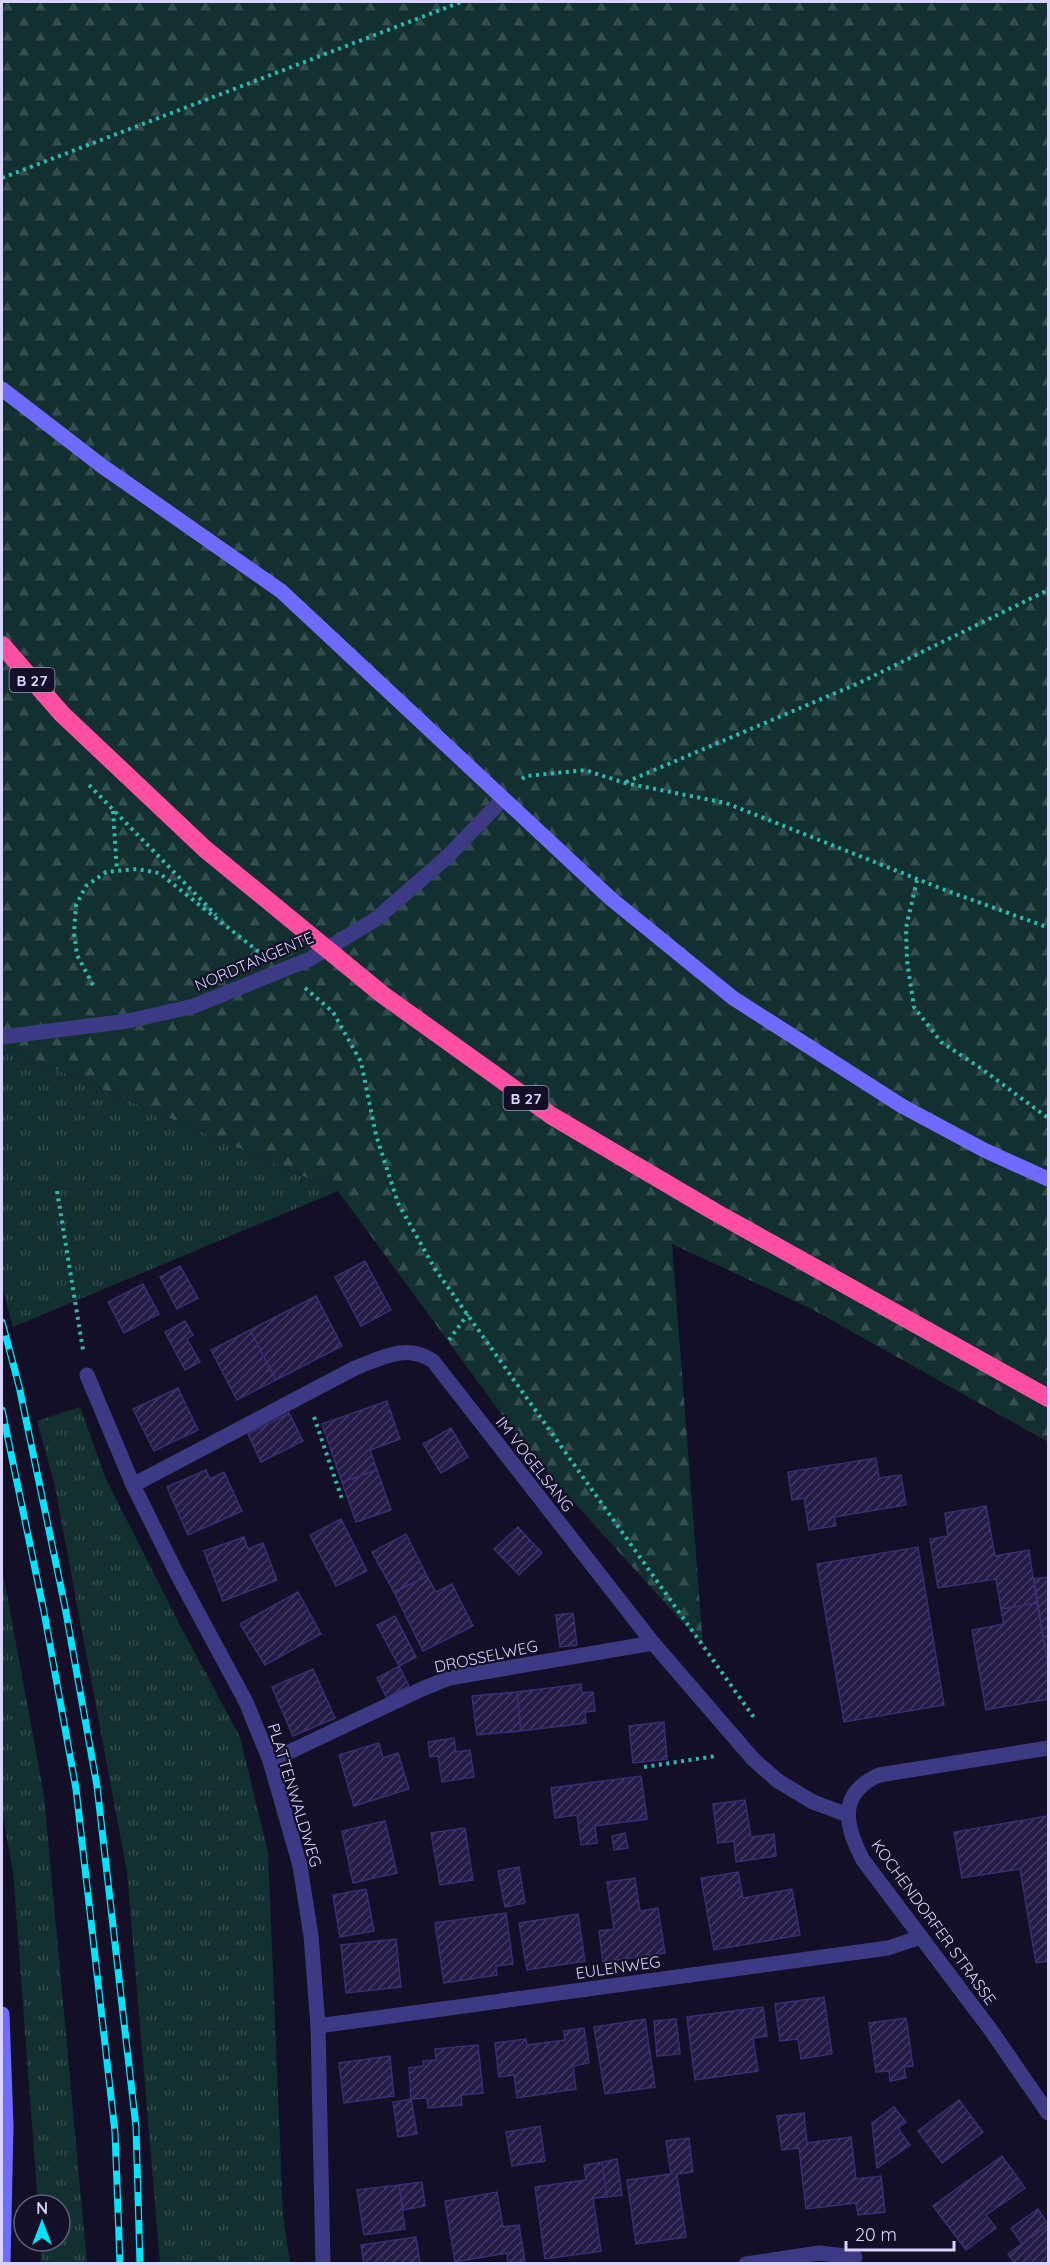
<svg xmlns="http://www.w3.org/2000/svg" width="1050" height="2265" font-family="Quicksand,sans-serif">
  <style>
    .grass { fill: url(#grass-tufts) }
    .forest { fill: url(#forest-firs) }
    .building { fill: url(#building-hatch); stroke: #3b2d73; stroke-width: 1.5 }
    .lines { fill: none; stroke-linecap: round; stroke-linejoin: round }
    .path { stroke: #2fb8b0; stroke-width: 4; stroke-dasharray: 3 4.5; stroke-linecap: butt }
    .lane { stroke: #3d3a85; stroke-width: 15 }
    .street { stroke: #3d3a85; stroke-width: 15 }
    .secondary { stroke: #6f6bff; stroke-width: 15 }
    .highway { stroke: #ff4fa3; stroke-width: 18 }
    .rail-casing { stroke: #00e5ff; stroke-width: 7 }
    .rail { stroke: #130f26; stroke-width: 4.5; stroke-dasharray: 14; stroke-linecap: butt }
    .labels { text-anchor: middle; dominant-baseline: central; stroke-width: 4.5; stroke-linejoin: round; paint-order: stroke }
    .shield { fill: #130f26; stroke: #9e99be; stroke-width: 1.5 }
    .shield-label { font-size: 15px; font-weight: bold; fill: #d9d4ff }
    .street-label { font-size: 16px; fill: #d9d4ff; stroke: #130f26 }
  </style>
  <defs>
    <pattern id="grass-tufts" width="24" height="20" patternUnits="userSpaceOnUse" patternTransform="scale(1.5)"><rect width="24" height="20" fill="#12302f"/><path d="M3 7l-1-3M5 7V3M7 7l1-3M15 17l-1-3M17 17v-4M19 17l1-3" fill="none" stroke="#344d4e"/></pattern>
    <pattern id="forest-firs" width="22" height="20" patternUnits="userSpaceOnUse" patternTransform="scale(1.5)"><rect width="22" height="20" fill="#12302f"/><path d="M5 1l3.5 6h-7zM16 11l3.5 6h-7z" fill="#344d4e"/></pattern>
    <pattern id="building-hatch" width="6" height="6" patternUnits="userSpaceOnUse" patternTransform="scale(1.5)"><rect width="6" height="6" fill="#241b47"/><path d="M-1 1l2-2M0 6l6-6M5 7l2-2" fill="none" stroke="#433b63"/></pattern>
  </defs>
  <rect width="100%" height="100%" fill="#130f26"/>
  <path class="grass" d="M2,1046L338,1191L13,1327L2,1285Z
    M80,1407L106,1479L180,1625L240,1737L268,1852L283,2215L290,2263H160L127,1872L54,1482L37,1421Z
    M2,1568L44,1795L87,2263H41L40,2241H60V2205H38L13,1871L2,1811Z"/>
  <path class="forest" d="M2,2H1048V1442L810,1308L672,1244L703,1645L533,1457L338,1191L2,1046Z"/>
  <path class="building" d="M365,1261L391,1310L361,1326L335,1277Z
    M180,1266L198,1298L177,1309L160,1277Z
    M143,1284L159,1314L124,1333L108,1302Z
    M316,1296L342,1346L276,1380L250,1330Z
    M185,1321L193,1335L187,1339L200,1362L185,1370L165,1332Z
    M250,1330L276,1380L237,1400L211,1350Z
    M178,1388L198,1430L154,1451L133,1409Z
    M387,1401L400,1439L370,1450L377,1470L342,1482L322,1424Z
    M289,1413L303,1441L261,1462L248,1434Z
    M451,1428L468,1457L441,1473L423,1444Z
    M876,1458L879,1478L901,1475L906,1505L834,1517L836,1526L809,1530L804,1498L792,1500L788,1472Z
    M206,1470L210,1479L224,1472L242,1511L188,1535L167,1487Z
    M377,1470L391,1510L356,1522L342,1482Z
    M986,1506L995,1556L1029,1550L1037,1603L1001,1609L996,1579L938,1588L930,1539L948,1536L945,1513Z
    M341,1519L367,1571L336,1586L310,1535Z
    M518,1527L542,1553L519,1575L494,1549Z
    M406,1534L427,1576L394,1592L372,1552Z
    M244,1537L248,1549L263,1543L277,1580L223,1601L204,1551Z
    M918,1547L944,1705L844,1722L817,1564Z
    M427,1576L436,1592L452,1584L473,1626L423,1651L394,1592Z
    M1048,1577V1667L1034,1579Z
    M298,1592L321,1634L265,1665L240,1624Z
    M1037,1603L1048,1667V1699L986,1710L972,1630L1004,1624L1001,1609Z
    M573,1613L577,1645L560,1647L556,1615Z
    M395,1616L416,1657L399,1666L377,1625Z
    M399,1666L409,1686L387,1698L377,1678Z
    M313,1669L335,1718L293,1736L272,1687Z
    M581,1684L582,1693L593,1692L595,1711L585,1712L586,1723L521,1731L517,1692Z
    M517,1692L521,1731L477,1735L472,1696Z
    M664,1722L667,1759L633,1763L629,1726Z
    M454,1738L456,1752L470,1750L474,1777L442,1782L438,1756L430,1757L428,1742Z
    M379,1743L383,1758L398,1753L409,1789L354,1806L339,1755Z
    M641,1776L647,1819L595,1826L597,1843L581,1845L577,1815L555,1818L551,1788Z
    M745,1800L751,1837L774,1834L776,1856L736,1862L734,1841L718,1843L713,1804Z
    M1048,1816V1961L1036,1963L1020,1869L962,1878L954,1832Z
    M385,1821L397,1873L353,1883L342,1831Z
    M465,1828L473,1880L440,1885L431,1833Z
    M625,1833L628,1848L614,1850L612,1836Z
    M519,1867L525,1903L505,1907L498,1871Z
    M738,1872L743,1898L792,1889L800,1935L714,1950L701,1878Z
    M635,1878L640,1911L658,1908L665,1953L603,1962L599,1931L614,1929L607,1882Z
    M366,1889L374,1931L340,1937L333,1895Z
    M506,1913L513,1964L496,1966L497,1975L444,1983L435,1923Z
    M578,1914L585,1961L527,1970L519,1923Z
    M396,1939L401,1987L346,1993L341,1945Z
    M824,1997L832,2054L801,2059L798,2039L780,2041L775,2004Z
    M763,2007L767,2036L753,2038L758,2071L695,2080L687,2017Z
    M906,2018L913,2066L904,2067L906,2078L890,2081L889,2071L876,2072L869,2023Z
    M645,2019L655,2087L605,2094L594,2027Z
    M676,2019L680,2054L657,2056L654,2021Z
    M584,2028L589,2063L573,2066L576,2089L517,2098L514,2075L499,2077L495,2043L526,2039L527,2045L565,2040L564,2031Z
    M478,2045L483,2093L461,2095L462,2105L428,2108L427,2098L411,2099L409,2068L423,2066V2061L436,2060L435,2049Z
    M390,2056L394,2096L344,2103L339,2063Z
    M411,2099L417,2134L398,2137L393,2102Z
    M959,2100L983,2132L942,2163L918,2131Z
    M894,2107L906,2122L898,2128L910,2145L877,2168L872,2123Z
    M804,2113L807,2143L851,2137L856,2179L881,2176L885,2212L858,2215L856,2203L806,2209L799,2148L782,2150L777,2116Z
    M540,2126L545,2161L512,2166L506,2132Z
    M689,2138L693,2172L677,2174L686,2237L636,2244L627,2180L671,2174L666,2141Z
    M1002,2156L1025,2188L986,2215L996,2228L966,2250L933,2206Z
    M617,2159L622,2195L607,2197L602,2162Z
    M602,2162L607,2197L593,2198L601,2251L545,2259L535,2187L586,2180L584,2165Z
    M422,2182L425,2206L403,2210L399,2185Z
    M399,2185L405,2229L364,2235L357,2190Z
    M497,2192L503,2227L519,2225L525,2261L508,2263L507,2253L455,2262L445,2201Z
    M1038,2209L1048,2225L1022,2244L1011,2228Z
    M1048,2225V2264H1015L1008,2254Z
    M416,2237L420,2264H364L361,2245Z"/>
  <g class="lines">
    <path class="path" d="M2,178L461,2
      M522,779L526,776L585,770L625,783L726,803L945,890L1044,926H1048
      M626,782L859,683L1048,590
      M89,785L216,915
      M113,811L117,871
      M917,880L906,928L907,961L914,1007L941,1042L982,1069L1048,1118
      M93,985L77,955L74,933L76,905L86,886L106,872L137,869L159,873L259,952
      M305,988L333,1012L361,1062L376,1135L398,1203L435,1269L755,1719
      M57,1191L83,1350
      M449,1340L468,1314
      M314,1417L343,1502
      M644,1767L716,1756"/>
    <path class="lane" d="M270,1761L422,1689L449,1678L653,1643
      M318,2026L888,1948L921,1937
      M746,2264L819,2253L855,2257"/>
    <path class="street" d="M2,1037L128,1021L194,1006L310,959L376,919L447,857L503,799
      M87,1375L133,1485L177,1574L246,1702L270,1761L300,1866L311,1936L318,2026L323,2264
      M133,1485L355,1368C382,1358 406,1343 433,1361L653,1643L753,1759L778,1781L813,1802L848,1815
      M1048,1748L879,1775C837,1794 845,1826 863,1860L990,2029L1048,2113"/>
    <path class="secondary" d="M2,389L102,466L281,591L610,898L733,998L902,1106L984,1150L1048,1179
      M2,2014L6,2126L3,2264"/>
    <path class="highway" d="M2,645L62,714L205,849L383,995L552,1116L715,1212L1048,1398"/>
    <defs>
      <path id="rail" d="M2,1322L19,1386L65,1607L97,1786L136,2127L140,2264
        M2,1410L44,1612L76,1789L115,2132L120,2264"/>
    </defs>
    <use href="#rail" class="rail-casing"/>
    <use href="#rail" class="rail"/>
  </g>
  <g class="labels">
    <g class="shield">
      <rect x="9.5" y="668" width="45" height="24" rx="4.5"/>
      <rect x="503.5" y="1086" width="45" height="24" rx="4.5"/>
    </g>
    <g class="shield-label">
      <text x="32" y="680">B 27</text>
      <text x="526" y="1098">B 27</text>
    </g>
    <g class="street-label">
      <text transform="translate(254 961) rotate(-23)">NORDTANGENTE</text>
      <text transform="translate(535 1464) rotate(52)">IM VOGELSANG</text>
      <text transform="translate(486 1656) rotate(-12)">DROSSELWEG</text>
      <text transform="translate(295 1795) rotate(73)">PLATTENWALDWEG</text>
      <text transform="translate(934 1922) rotate(54)">KOCHENDORFER STRASSE</text>
      <text transform="translate(618 1967) rotate(-8)">EULENWEG</text>
    </g>
  </g>
  <rect width="1050" height="2265" fill="none" stroke="#d9d4ff" stroke-width="6"/>
  <g transform="translate(42 2223)"><circle r="28" fill="#130f26" stroke="#625e7d" stroke-width="1.5"/>
  <path d="M0-4.5L10 22L0 15L-10 22Z" fill="#00e5ff"/>
  <text y="-9" font-size="16" font-weight="bold" text-anchor="middle" fill="#d9d4ff">N</text>
  </g>
  <path d="M846 2241v9h108v-9" fill="none" stroke="#d9d4ff" stroke-width="3"/>
  <text x="855" y="2241" font-size="18" fill="#d9d4ff" stroke="#130f26" stroke-width="4.5" paint-order="stroke">20 m</text>
</svg>
